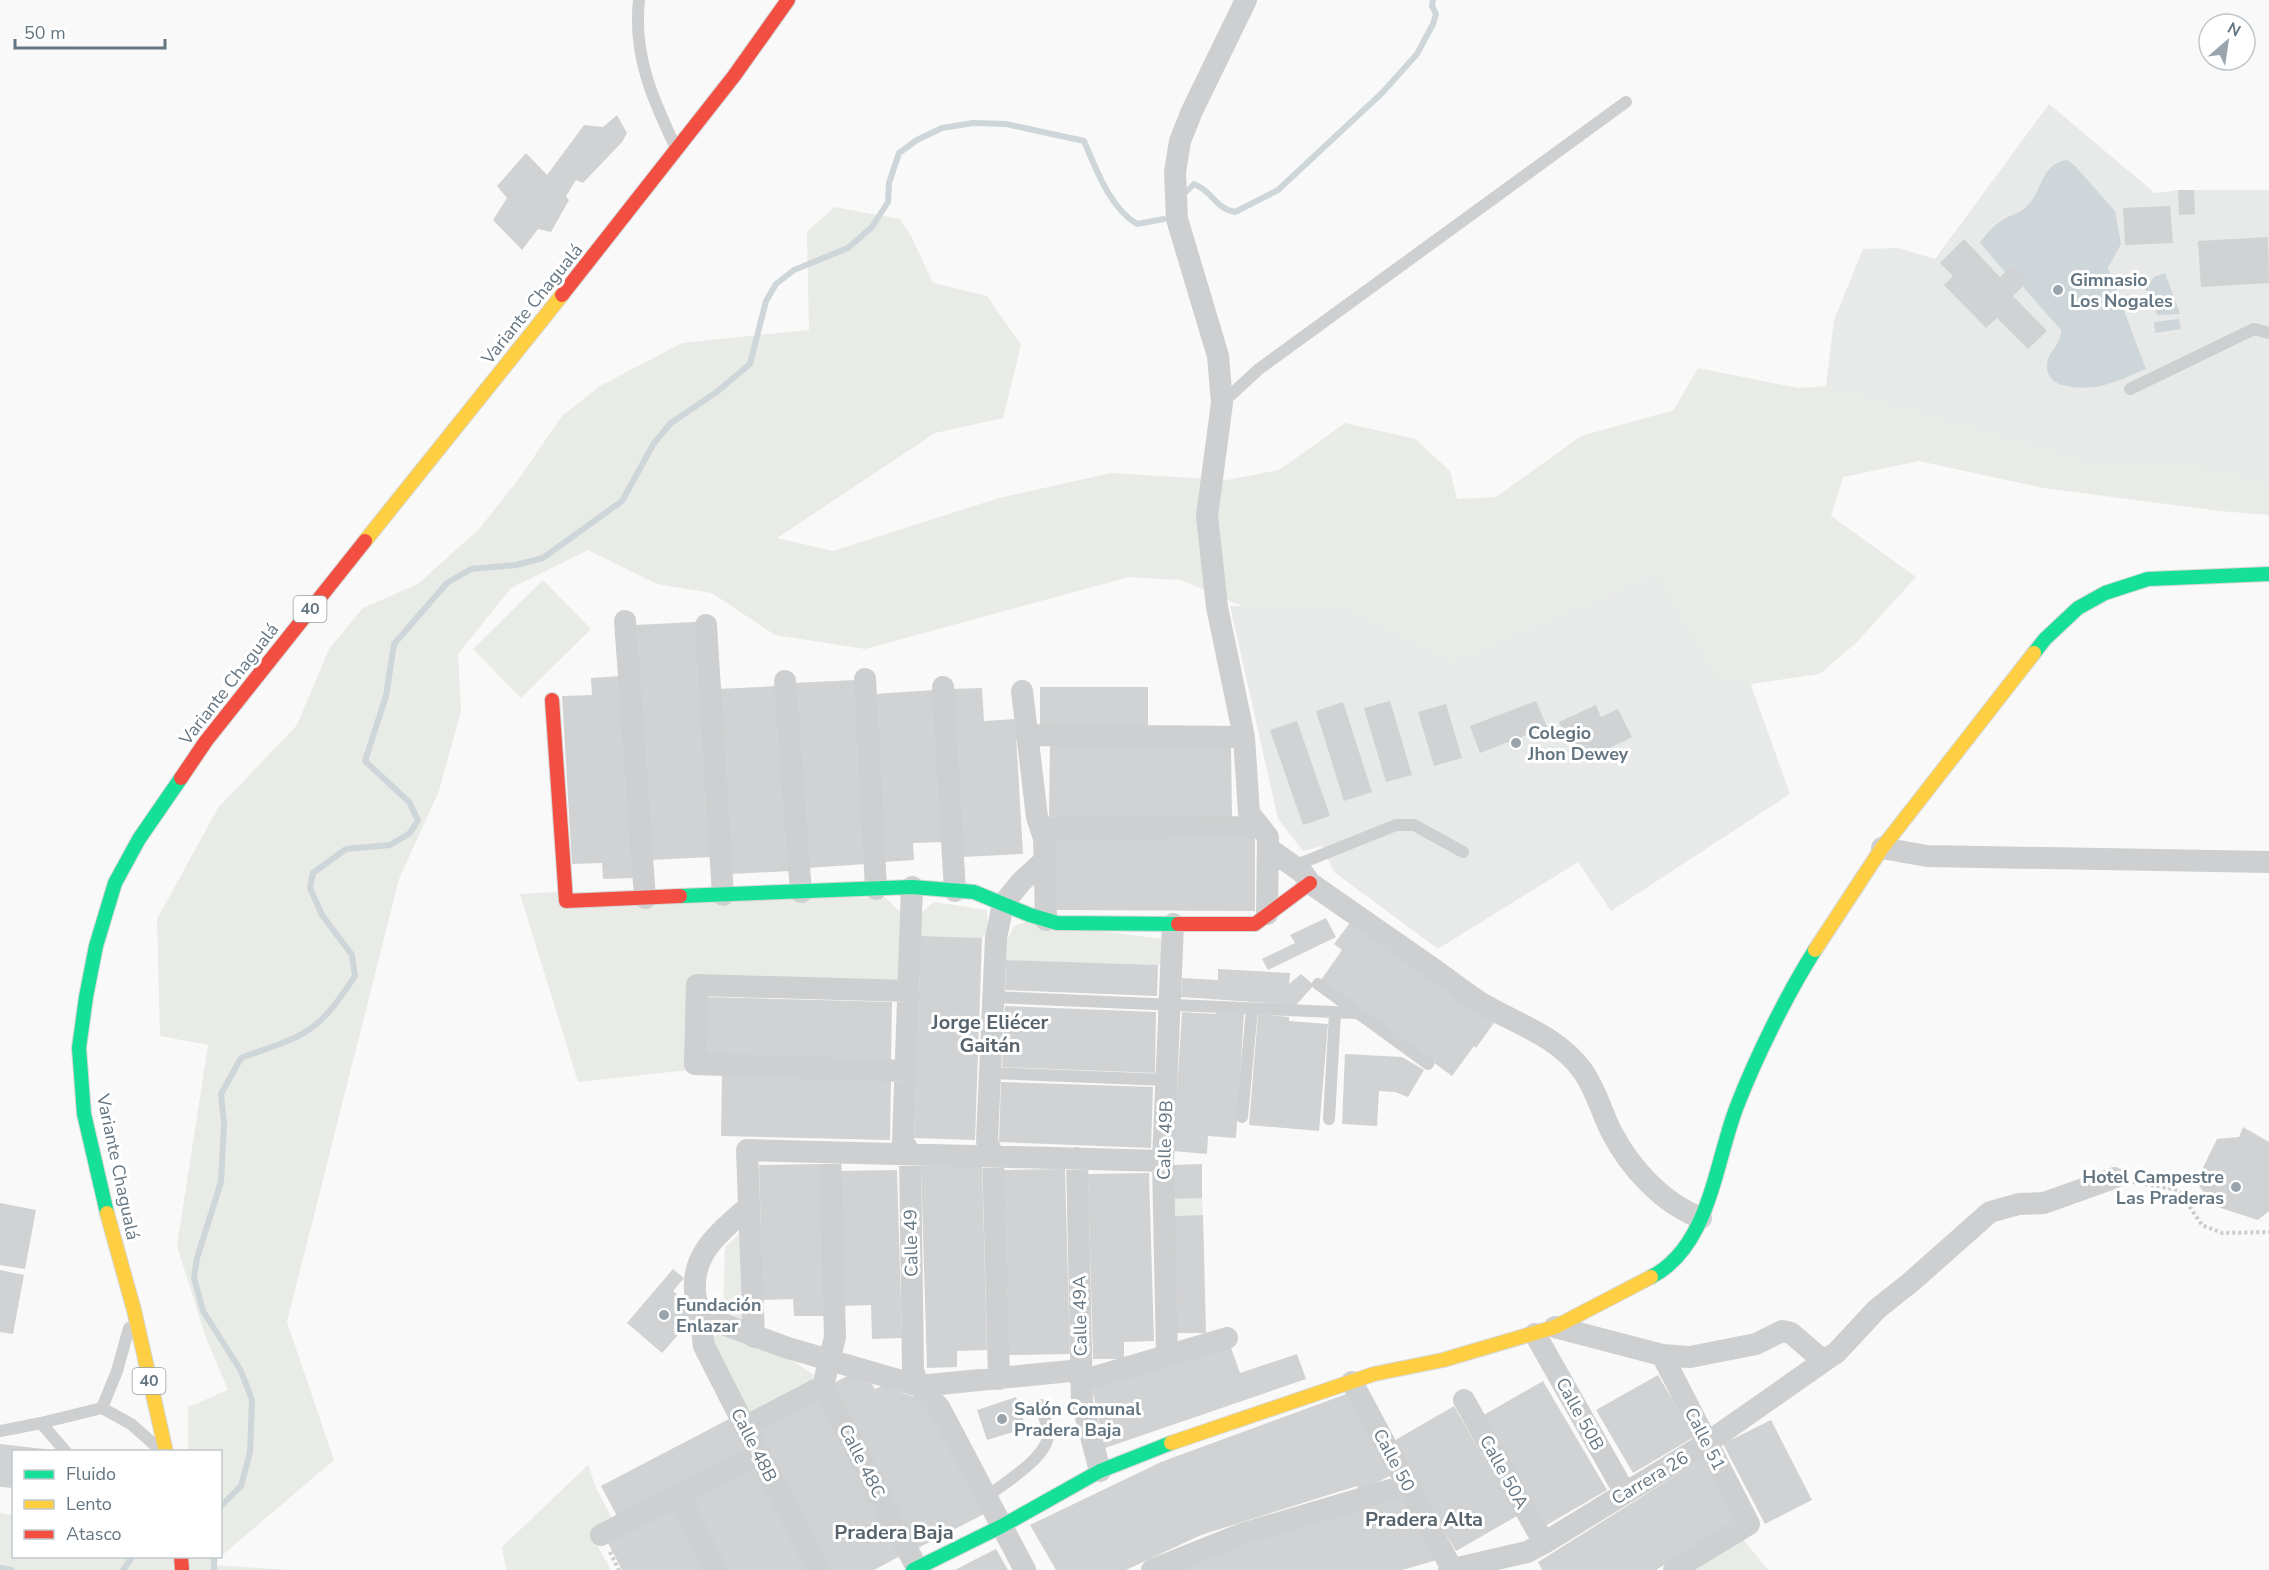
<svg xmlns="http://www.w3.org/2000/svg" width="2269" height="1570" font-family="'Nunito Sans',sans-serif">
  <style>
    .built { fill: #e8e9e9 }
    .green { fill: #e8ebe6 }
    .water { fill: #ced6d9 }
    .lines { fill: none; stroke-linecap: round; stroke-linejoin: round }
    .stream { stroke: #ced6d9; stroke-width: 6 }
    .building { fill: #d0d2d3 }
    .fast-casing { stroke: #d5d6d7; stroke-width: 16 }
    .slow-casing { stroke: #d5d6d7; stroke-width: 16 }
    .jam-casing { stroke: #d5d6d7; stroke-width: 16 }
    .path { stroke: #cbcccd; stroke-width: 4; stroke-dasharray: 3 3; stroke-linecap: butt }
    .lane { stroke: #cecfd0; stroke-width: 12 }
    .street { stroke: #cecfd0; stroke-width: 22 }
    .fast { stroke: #16e098; stroke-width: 14 }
    .slow { stroke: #ffcf43; stroke-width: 14 }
    .jam { stroke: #f24e42; stroke-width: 14 }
    .poi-dot { fill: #99a4ac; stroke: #fff; stroke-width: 2 }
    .labels { text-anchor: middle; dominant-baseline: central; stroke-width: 6; stroke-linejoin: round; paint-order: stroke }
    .shield { fill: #fff; stroke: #939fa8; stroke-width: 1.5 }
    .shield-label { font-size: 16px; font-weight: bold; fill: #657683 }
    .poi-label { font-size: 18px; font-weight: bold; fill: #657683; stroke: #fff; text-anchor: start }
    .street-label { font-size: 18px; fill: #657683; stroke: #fff }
    .neighbourhood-label { font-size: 20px; font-weight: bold; fill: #57646e; stroke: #fff }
  </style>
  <rect width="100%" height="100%" fill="#f9f9f9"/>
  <path class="built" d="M2049,104L2155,193L2178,190H2269V483L2204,468L2088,462L1826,386L1834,320L1863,249L1898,248L1935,259Z
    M1704,554L1790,794L1611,911L1578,862L1438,949L1334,872L1322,846L1303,851L1278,819L1230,606H1337L1452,662Z"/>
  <path class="green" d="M834,207L900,219L912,238L933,283L987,296L1021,345L1003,418L935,433L777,538L833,551L999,498L1111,473L1227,480L1279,470L1345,423L1415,439L1450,471L1457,499L1496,497L1581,436L1674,410L1698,368L1798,388L1826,386L2088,462L2204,468L2269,483V515L2220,511L2043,488L1919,461L1843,477L1831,516L1916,577L1856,643L1820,674L1751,684L1719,683L1655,575L1452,662L1337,606H1242L1181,580L1129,577L865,649L775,635L712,593L657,584L588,550L511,588L458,654L461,711L439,791L399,879L287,1322L334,1460L211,1565L292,1570H0V1513L13,1515L14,1556H220V1452L188,1451V1407L228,1390L205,1335L177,1246L208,1045L160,1036L157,919L218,808L297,725L329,649L363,608L418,584L479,529L518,480L562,416L600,386L682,343L809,330L807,232Z
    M543,580L591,629L521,698L473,649Z
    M557,892L886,898L903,915L899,983L691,977L689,1070L578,1082L520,894Z
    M934,902L987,910L988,930L982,938L921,936L918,916Z
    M1025,922L1163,939L1164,963L1158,965L1006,960L1004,947L1014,926Z
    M1202,1198L1203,1215L1173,1216L1172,1199Z
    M742,1231L745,1324L723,1319L725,1247Z
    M718,1333L787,1357L814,1375L810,1384L751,1413L745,1410L711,1341Z
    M588,1465L596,1488L613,1520L590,1532L611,1570H506L502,1547Z
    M1743,1539L1768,1570H1696Z"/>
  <path class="water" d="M2067,160L2075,166L2115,211L2121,244L2108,268L2146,369C2117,381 2098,392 2066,386C2056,384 2048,379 2047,368C2046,352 2061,347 2061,330L2023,287L2028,281L2012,265L2005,272L1980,243C1986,233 1997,222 2008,217C2015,214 2023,211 2028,205C2043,189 2041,164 2067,160Z
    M2165,273L2180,314L2157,315L2152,298L2145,289L2154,277Z
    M2179,319L2181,329L2155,333L2154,322Z"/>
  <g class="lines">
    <path class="stream" d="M1186,192L1194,184C1213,191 1214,208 1235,212L1278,190L1382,93L1417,54L1433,24L1436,14L1432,6L1433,0
      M220,1507L241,1486L250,1452L252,1400L241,1371L203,1311L194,1278L197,1258L221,1182L224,1123L221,1094L241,1058C263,1049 290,1043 310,1029C329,1016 342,995 355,976L352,955L322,915L310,888L313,873L346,849L390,845L410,833L418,820L409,802L365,761L386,696L394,644L447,583L471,569L516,565L543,558L622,501L654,443L671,423L718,391L750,364L766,301L776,284L794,270L848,248L872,227L888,202L889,183L899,153L917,140L942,128L973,123L1006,124L1084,141C1096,169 1110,208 1137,224L1164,219
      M0,1568L12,1570
      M123,1570L133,1556
      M214,1570V1556"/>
  </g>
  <path class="building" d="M617,115L627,133L622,142L583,183L576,180L566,196L569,200L551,232L538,229L522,250L493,220L507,198L497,186L526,153L547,175L584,125L603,127Z
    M2178,190H2194L2195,214L2179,215Z
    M2170,206L2173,243L2125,245L2123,208Z
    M2268,237L2269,283L2201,287L2198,241Z
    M1964,239L2000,277L2012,265L2028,281L2013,296L2047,331L2028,349L1997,318L1986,328L1944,285L1953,276L1940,263Z
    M696,622L711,857L650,860L635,625Z
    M621,676L633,878L603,879L602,863L572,864L562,696L592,695L591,678Z
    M855,680L866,864L806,868L794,683Z
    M779,686L790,871L729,874L718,689Z
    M1040,687H1148V725H1040Z
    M982,688L984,721L1015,719L1023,854L962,857L952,689Z
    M935,690L944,842L913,843L914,860L884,862L874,694Z
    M1390,701L1412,775L1386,782L1364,708Z
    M1536,701L1547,727L1480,753L1470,726Z
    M1343,702L1372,792L1344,801L1316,711Z
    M1446,704L1462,758L1434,766L1418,712Z
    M1596,705L1601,717L1618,709L1632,737L1579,763L1559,722Z
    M1297,721L1330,816L1303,825L1270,730Z
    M1050,743L1231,745L1232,818L1049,817Z
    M1055,837L1255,838V911L1055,910Z
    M1326,918L1336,937L1268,970L1262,959L1295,943L1290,935Z
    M1352,920L1494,1023L1476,1048L1474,1046L1452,1076L1321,980L1342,950L1334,944Z
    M921,936L982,938L975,1140L914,1138Z
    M1006,960L1158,965L1157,996L1005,990Z
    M1218,969L1290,973L1289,984L1301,974L1314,985L1296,1005L1181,997L1182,978L1218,980Z
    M706,997L892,1002L891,1062L705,1058Z
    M1005,1006L1156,1012L1155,1073L1002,1067Z
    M1216,1011L1244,1013L1236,1138L1208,1136L1207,1154L1173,1151L1182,1012L1216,1014Z
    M1258,1014L1289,1017V1021L1328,1024L1319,1131L1249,1125Z
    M1345,1054L1402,1057L1424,1070L1408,1097L1395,1092L1379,1091L1377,1126L1342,1124Z
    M722,1075L891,1079L890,1140L721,1136Z
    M1001,1082L1153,1087L1151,1148L999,1142Z
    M2243,1127L2269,1142V1211L2258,1220L2205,1203L2208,1198L2196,1182L2217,1139L2239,1137Z
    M820,1164L824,1316H794L793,1299L763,1300L759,1165Z
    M1202,1164V1198L1172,1199L1171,1165Z
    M982,1165L987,1350L957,1351V1367L927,1368L921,1166Z
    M1065,1169L1070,1354L1009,1355L1004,1170Z
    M897,1170L902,1338L872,1339L871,1305L841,1306L837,1171Z
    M1149,1173L1154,1341L1124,1342V1359H1093L1088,1174Z
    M0,1203L36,1210L25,1269L0,1265Z
    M1203,1215L1206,1333H1176L1173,1216Z
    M673,1269L684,1278L673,1291L697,1311L693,1335H678L662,1353L627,1323Z
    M0,1270L24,1275L13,1334L0,1332Z
    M1230,1345L1240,1373L1297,1354L1306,1379L1105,1448L1092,1389Z
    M849,1375L872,1384L875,1389L882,1386L921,1399L926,1404L984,1514L916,1549L830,1385Z
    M1658,1375L1694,1437L1633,1473L1596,1410Z
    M1543,1381L1607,1490L1545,1526L1482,1416Z
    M1349,1393L1393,1474L1360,1492L1357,1486L1201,1535L1126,1570H1056L1030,1525L1161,1462Z
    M822,1396L904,1554L874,1570H826L753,1431Z
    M1016,1397L1026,1428L987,1440L977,1410Z
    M1454,1406L1517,1516L1456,1551L1392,1442Z
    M729,1419L747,1454L619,1520L601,1486Z
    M1771,1420L1812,1500L1765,1524L1723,1444Z
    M0,1444L53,1450V1452H14V1488L0,1487Z
    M1705,1457L1736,1520L1656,1570H1542L1538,1562Z
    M754,1467L808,1570H722L686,1502Z
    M1404,1495L1437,1560L1402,1570H1180L1247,1542Z
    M675,1505L707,1570H622L607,1541Z
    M996,1549L1008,1570H955L980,1557Z"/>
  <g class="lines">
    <defs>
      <path id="fast" d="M2034,653L2045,639L2078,608L2105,593L2148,579L2269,574
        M680,896L912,887L974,892L1030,915L1057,923L1178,924
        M107,1213L84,1114L79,1048L86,997L96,946L115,883L139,839L181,778
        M1651,1277C1710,1247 1715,1162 1737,1106C1756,1057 1787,994 1815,950
        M913,1570L1002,1526L1100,1471L1171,1443"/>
      <path id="slow" d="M365,541L562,295
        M1815,950L1882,848L2034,653
        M107,1213L134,1310L166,1452
        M1171,1443L1374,1374L1443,1360L1555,1327L1651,1277"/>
      <path id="jam" d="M562,295L734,76L788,0
        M552,700L566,901L680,896
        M181,778L206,741L365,541
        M1178,924H1255L1310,883
        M181,1556L182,1570"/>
    </defs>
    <use href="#fast" class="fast-casing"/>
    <use href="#slow" class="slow-casing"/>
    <use href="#jam" class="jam-casing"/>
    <path class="path" d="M2133,1182L2178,1190L2202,1225L2222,1233L2269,1232
      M610,1552L619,1570"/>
    <path class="lane" d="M639,0C633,54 652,98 675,146
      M2130,389L2254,329L2269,333
      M1222,403L1259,369L1626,102
      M1294,866L1396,825H1414L1463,852
      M1318,984L1428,1064
      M993,997L1356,1013
      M990,1073L1167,1080
      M1242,1117L1252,1009
      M1329,1119L1335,1013
      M102,1408L117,1371L129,1328
      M41,1423L66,1452
      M0,1431L41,1423L102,1408L131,1424L157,1447
      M986,1497C1003,1484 1050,1456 1048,1433C1047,1424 1043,1414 1041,1405"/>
    <path class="street" d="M1246,0L1192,111L1180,141L1175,172L1177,219L1218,356L1222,403L1207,516L1217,607L1244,737L1249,813L1268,837L1267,914
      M625,621L645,898
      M706,625L723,895
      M865,679L876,889
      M785,681L801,892
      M943,687L955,891
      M1022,691L1037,817L1044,838L1046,920
      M1026,735L1244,737
      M1041,828L1260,827
      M1268,848L1302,872L1310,883C1349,910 1387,937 1425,963C1444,976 1462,991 1481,1003C1516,1024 1556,1035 1582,1070C1596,1089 1601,1111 1611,1131C1630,1168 1662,1203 1701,1218
      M1882,848L1927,856L2269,862
      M912,887L903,1141L910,1154L913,1371L919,1386L939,1407L1025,1570
      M906,1071L695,1064L697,985L908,991
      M1077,1158L1082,1402L1100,1471
      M749,1206C720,1233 688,1254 696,1299C697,1306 700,1311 701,1318C703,1327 702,1336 704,1346L818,1570
      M701,1316L788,1348L919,1386L1081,1370
      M1555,1327L1662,1355L1690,1357L1756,1344L1782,1331L1791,1333L1820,1358H1827L1836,1353L1877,1309L1911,1282L1990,1212L2019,1204L2044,1203L2114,1178
      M1535,1334L1625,1493
      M754,1337L747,1150L1163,1161
      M1662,1355L1749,1524L1674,1570
      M1167,1356L1163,1161L1173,924
      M999,1379L993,1156L987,1141L996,938L1003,904L1021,882L1045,860
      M1081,1381L1227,1338
      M1352,1382L1452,1569
      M823,1386L917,1568
      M1464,1400L1544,1543
      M745,1427L823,1386L835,1337L830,1152
      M679,1496L716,1570
      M601,1535L759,1455
      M1152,1570L1242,1534L1407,1485
      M1449,1570L1527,1552L1544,1543L1707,1443L1834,1354"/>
    <use href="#fast" class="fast"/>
    <use href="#slow" class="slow"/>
    <use href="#jam" class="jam"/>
  </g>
  <g class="poi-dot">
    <circle cx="2058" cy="290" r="6"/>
    <circle cx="1516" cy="743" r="6"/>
    <circle cx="2236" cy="1187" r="6"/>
    <circle cx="664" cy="1315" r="6"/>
    <circle cx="1002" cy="1419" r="6"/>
  </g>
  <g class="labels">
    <g class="shield">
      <rect x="293.5" y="596" width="33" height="26" rx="4.5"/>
      <rect x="132.5" y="1368" width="33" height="26" rx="4.5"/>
    </g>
    <g class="shield-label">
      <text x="310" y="609">40</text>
      <text x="149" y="1381">40</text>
    </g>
    <g class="poi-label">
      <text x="2070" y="280">Gimnasio<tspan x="2070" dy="21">Los Nogales</tspan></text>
      <text x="1528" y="733">Colegio<tspan x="1528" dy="21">Jhon Dewey</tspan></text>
      <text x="2224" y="1177" text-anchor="end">Hotel Campestre<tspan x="2224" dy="21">Las Praderas</tspan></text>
      <text x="676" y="1305">Fundación<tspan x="676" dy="21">Enlazar</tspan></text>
      <text x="1014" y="1409">Salón Comunal<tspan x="1014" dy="21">Pradera Baja</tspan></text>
    </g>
    <g class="street-label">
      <text transform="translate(532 304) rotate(-51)">Variante Chagualá</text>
      <text transform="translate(229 684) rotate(-52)">Variante Chagualá</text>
      <text transform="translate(1165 1140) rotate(-88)">Calle 49B</text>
      <text transform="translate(118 1167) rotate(78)">Variante Chagualá</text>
      <text transform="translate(911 1243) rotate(-91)">Calle 49</text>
      <text transform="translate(1080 1316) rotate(-91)">Calle 49A</text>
      <text transform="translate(1580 1414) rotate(61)">Calle 50B</text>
      <text transform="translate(1705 1439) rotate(63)">Calle 51</text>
      <text transform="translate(754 1445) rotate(63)">Calle 48B</text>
      <text transform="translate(1394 1460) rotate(62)">Calle 50</text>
      <text transform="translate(862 1461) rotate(63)">Calle 48C</text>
      <text transform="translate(1504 1472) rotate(61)">Calle 50A</text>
      <text transform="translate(1650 1478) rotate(-31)">Carrera 26</text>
    </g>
    <g class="neighbourhood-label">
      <text x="990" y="1022">Jorge Eliécer<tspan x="990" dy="23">Gaitán</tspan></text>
      <text x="1424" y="1519">Pradera Alta</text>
      <text x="894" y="1532">Pradera Baja</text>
    </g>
  </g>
  <rect x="12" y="1450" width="210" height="108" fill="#ffffff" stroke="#c1c8cd" stroke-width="1.5"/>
  <rect x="24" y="1470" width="30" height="9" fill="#16e098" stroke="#c1c8cd" stroke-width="1.5"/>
  <text x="66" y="1480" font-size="18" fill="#657683">Fluido</text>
  <rect x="24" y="1500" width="30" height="9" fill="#ffcf43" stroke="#c1c8cd" stroke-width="1.5"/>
  <text x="66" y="1510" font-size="18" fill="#657683">Lento</text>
  <rect x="24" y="1530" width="30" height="9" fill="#f24e42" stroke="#c1c8cd" stroke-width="1.5"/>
  <text x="66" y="1540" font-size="18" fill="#657683">Atasco</text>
  <g transform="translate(2227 42) rotate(29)"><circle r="28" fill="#ffffff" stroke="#c1c8cd" stroke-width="1.5"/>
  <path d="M0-4.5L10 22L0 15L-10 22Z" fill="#99a4ac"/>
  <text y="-9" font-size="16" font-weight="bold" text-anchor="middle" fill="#657683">N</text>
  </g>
  <path d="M15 39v9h150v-9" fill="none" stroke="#657683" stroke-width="3"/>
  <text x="24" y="39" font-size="18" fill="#657683" stroke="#ffffff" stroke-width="4.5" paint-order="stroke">50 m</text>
</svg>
